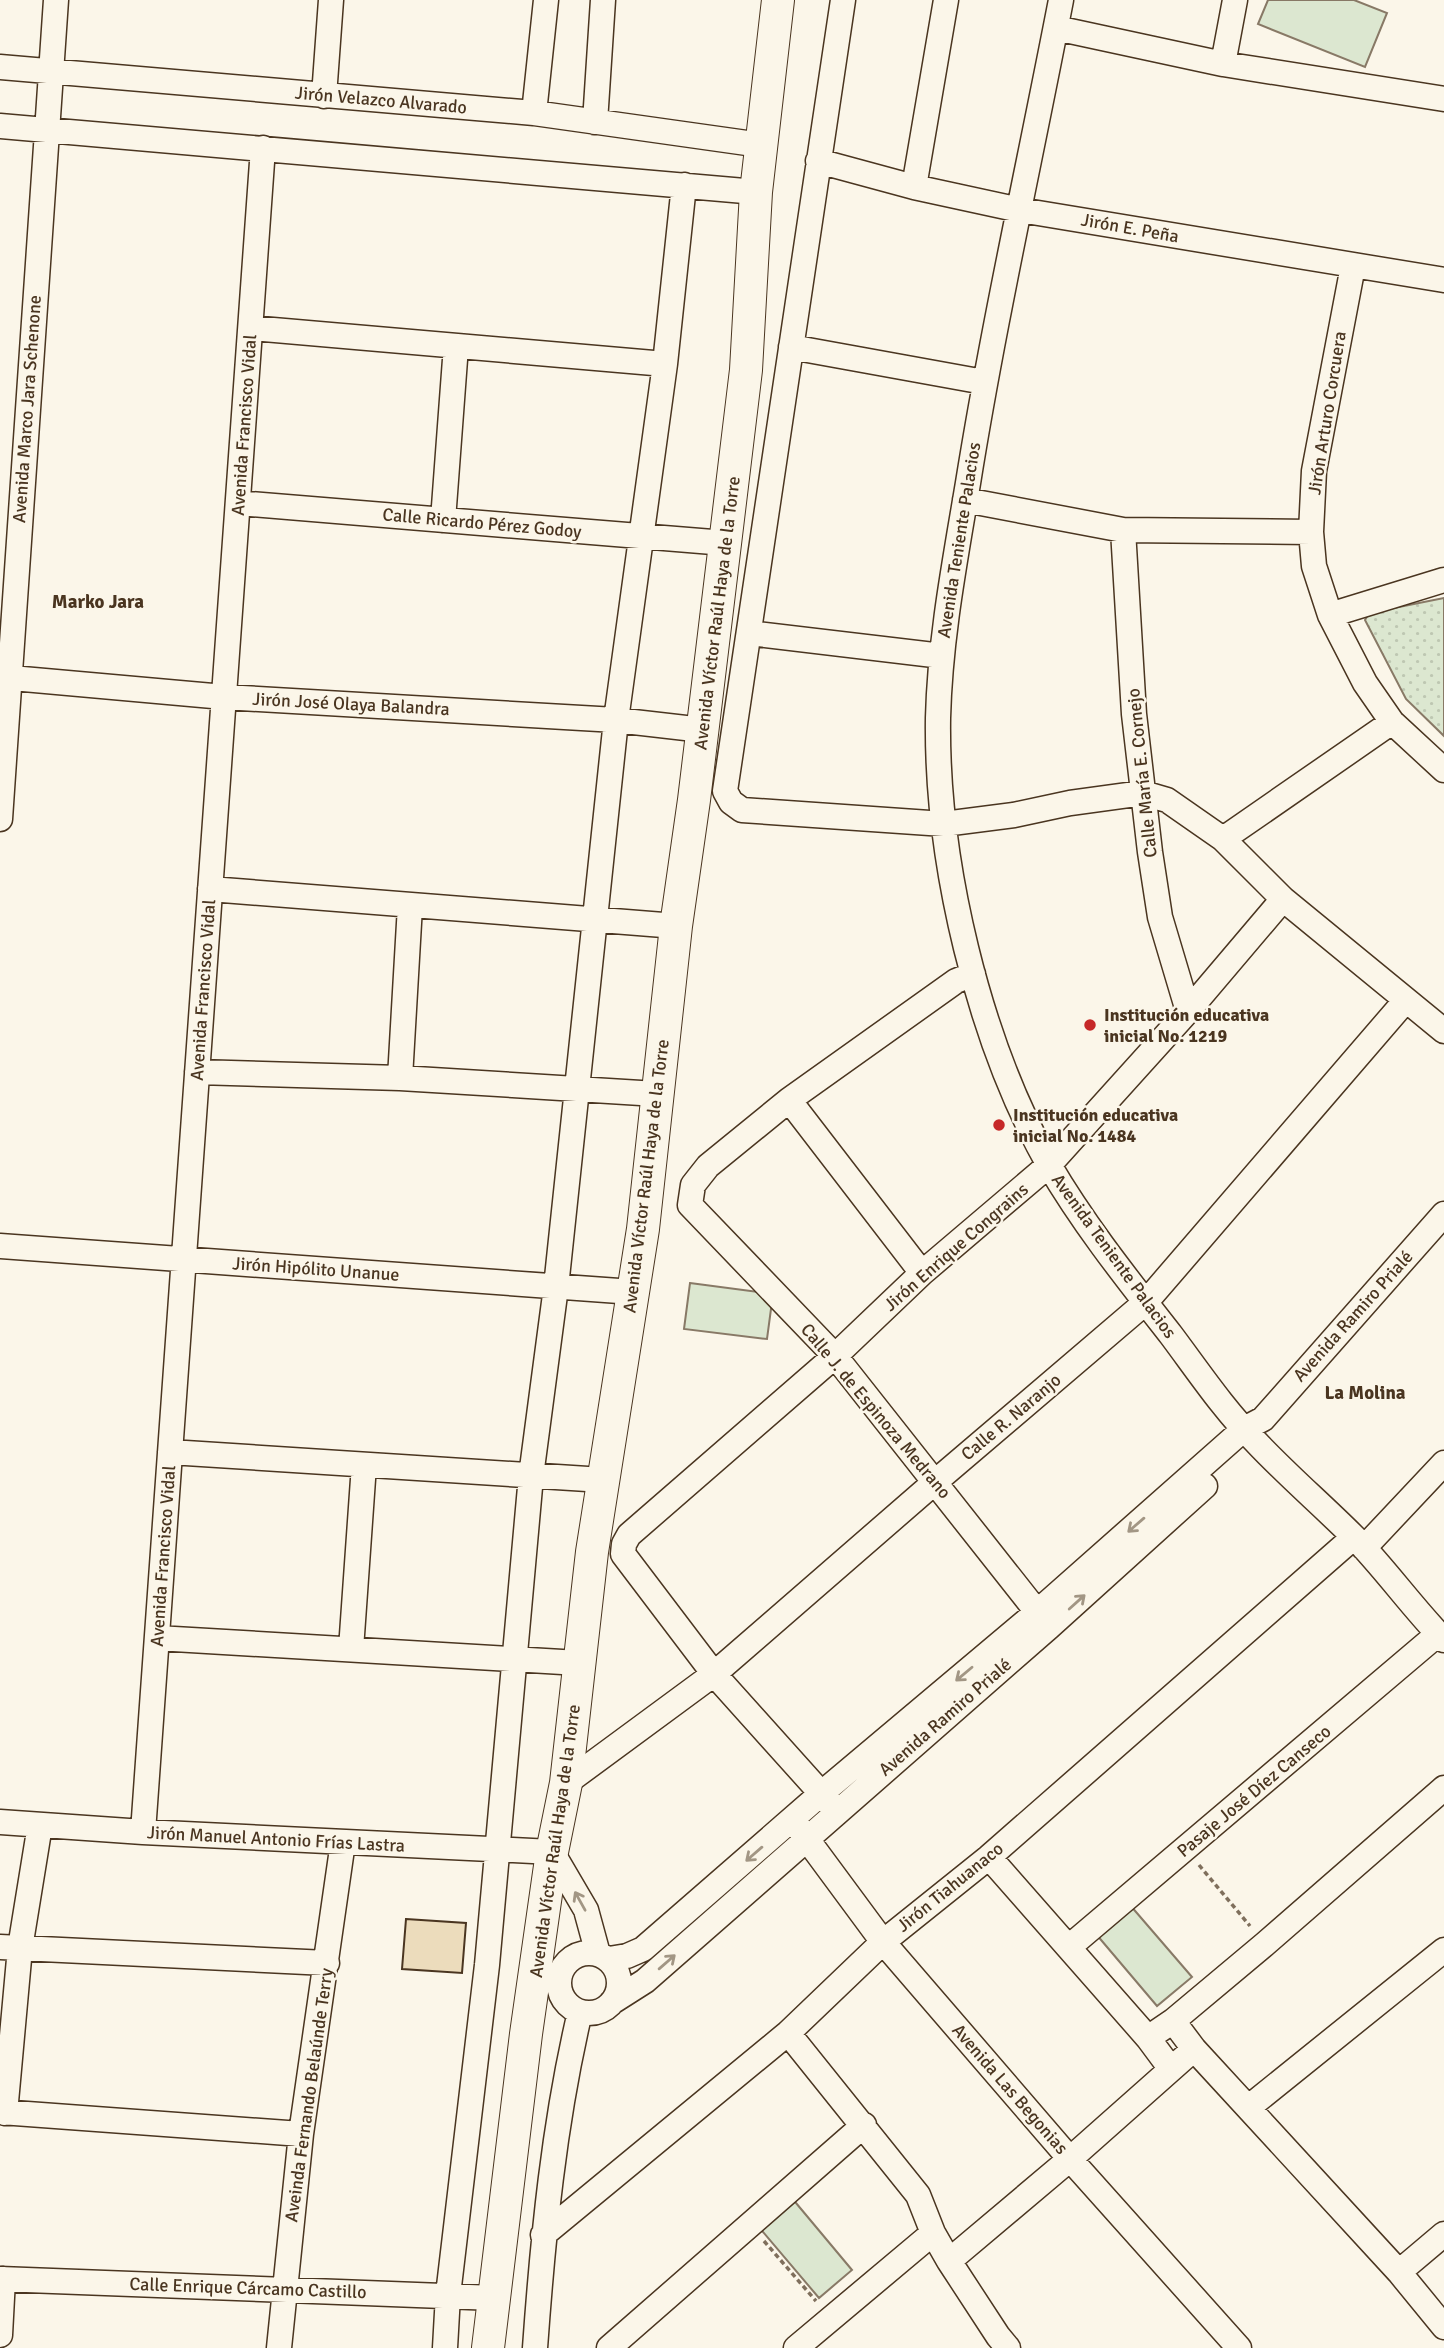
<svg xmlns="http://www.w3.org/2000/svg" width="1444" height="2348" font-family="Signika,sans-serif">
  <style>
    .green { fill: #dce7d0; stroke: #887966; stroke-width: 2 }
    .park { fill: url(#park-dots); stroke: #887966; stroke-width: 2 }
    .building { fill: #ecdcbc; stroke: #4a3520; stroke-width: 2 }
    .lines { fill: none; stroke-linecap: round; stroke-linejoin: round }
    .minor-casing { stroke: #4a3520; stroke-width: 27 }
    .major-casing { stroke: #4a3520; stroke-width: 34 }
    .path { stroke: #7f6f5c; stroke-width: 3.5; stroke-dasharray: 5 3.5; stroke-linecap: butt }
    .minor { stroke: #fbf6e9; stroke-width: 24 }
    .major { stroke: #fbf6e9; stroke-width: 32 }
    .oneway { stroke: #a29684 }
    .poi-dot { fill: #c62828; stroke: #fbf6e9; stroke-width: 2.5 }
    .labels { text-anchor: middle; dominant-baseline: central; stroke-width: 5; stroke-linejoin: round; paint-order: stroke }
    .street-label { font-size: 18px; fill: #4a3520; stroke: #fbf6e9 }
    .poi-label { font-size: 18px; font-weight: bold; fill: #4a3520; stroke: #fbf6e9; text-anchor: start }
    .neighbourhood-label { font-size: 19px; font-weight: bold; fill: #4a3520; stroke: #fbf6e9 }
  </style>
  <defs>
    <pattern id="park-dots" width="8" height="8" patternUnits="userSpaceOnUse" patternTransform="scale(1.75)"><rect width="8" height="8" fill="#dce7d0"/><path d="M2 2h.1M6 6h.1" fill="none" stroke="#bec7b2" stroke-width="1.8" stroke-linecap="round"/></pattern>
  </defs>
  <rect width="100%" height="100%" fill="#fbf6e9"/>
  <path class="green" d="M1268,0H1354L1387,13L1365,67L1258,24Z
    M690,1283L773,1294L767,1339L684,1329Z
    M1130,1905L1192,1977L1157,2006L1096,1934Z
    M791,2197L852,2270L819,2298L758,2226Z"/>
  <path class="park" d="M1444,598V736L1406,699L1365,620L1369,613Z"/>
  <path class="building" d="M406,1919L466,1923L462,1973L402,1969Z"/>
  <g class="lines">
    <defs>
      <path id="minor" d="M843,0L725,791L731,802L742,810L944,824L1014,815L1070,803L1143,793L1167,800L1223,839L1283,899L1444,1031
        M1061,0C1030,161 994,321 968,483C955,561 940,638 938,718C936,861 978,1040 1049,1165C1084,1225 1128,1280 1171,1335C1198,1371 1224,1410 1256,1442C1287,1475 1322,1505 1354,1537C1386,1570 1412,1607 1444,1640
        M1056,28L1223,64L1444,99
        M1223,64L1235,0
        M0,67L534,113L761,145
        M324,96L331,0
        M534,113L546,0
        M595,122L603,0
        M0,126L756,192
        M818,161L914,187L1020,210L1444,280
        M914,187L946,0
        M1353,266L1314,471L1311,532L1314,566L1330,615L1365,683L1392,722L1444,770
        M251,328L665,364
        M791,347L984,382
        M965,500L1123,530L1311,532
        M238,503L725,543
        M443,520L456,346
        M1123,530L1134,714L1150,852L1160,917L1188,1011
        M1330,615L1444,580
        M749,633L942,656
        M0,677L224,697L616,720L703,730
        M0,819L56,0
        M1223,839L1392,722
        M210,889L676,926
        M973,974L956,981L789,1100L708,1166L693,1185L690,1205L835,1356L1049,1627
        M197,1072L400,1078L657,1094
        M400,1078L410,906
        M789,1100L922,1273
        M0,1246L633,1292
        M170,1452L603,1480
        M1364,1548L1444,1463
        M157,1638L579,1663
        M351,1649L364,1465
        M566,1783L714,1674L935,1482L1146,1302L1406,1000
        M837,1811L714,1674L623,1554L624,1544L629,1535L835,1356L922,1273L1049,1165L1188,1011L1283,899
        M0,1822L143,1832L552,1852L586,1910L598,1954
        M798,1827L883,1942L1070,2159L1239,2348
        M143,1832L263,148
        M989,1857L1148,2038L1171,2069
        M0,1947L327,1963
        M1069,1947L1438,1634
        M559 1983a30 30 0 1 1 60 0a30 30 0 1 1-60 0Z
        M609,1959L627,1956L643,1949L822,1793L1036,1613L1244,1429L1263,1419L1444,1214
        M612,2002L645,1981L1049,1627L1205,1486
        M1173,2021L1194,2049L1399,2272L1444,2327
        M788,2033L918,2195L933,2233L949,2261L998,2336L1008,2348
        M1148,2038L1173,2021L1265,1944L1444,1788
        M1249,2107L1444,1950
        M0,2112L301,2134
        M5,2113L20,1948L40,1825
        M543,2235L788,2033L883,1942L989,1857L1354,1537
        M949,2261L1070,2159L1194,2049
        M1399,2272L1444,2234
        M0,2279L495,2298
        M0,2335L3,2279
        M279,2348L301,2134L343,1842
        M445,2348L448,2295L487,1965L531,1476L556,1287L616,720L665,364L684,185
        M535,2348C543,2236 554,2122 580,2012
        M609,2348L864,2125
        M796,2348L933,2233"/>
      <path id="major" d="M488,2348L526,2034L552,1852L566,1783L592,1552L643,1229L676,926L694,800L746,370L756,192L778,0"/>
    </defs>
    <use href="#minor" class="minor-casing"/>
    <use href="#major" class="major-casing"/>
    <path class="path" d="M1199,1865L1250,1926
      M764,2241L816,2301"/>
    <use href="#minor" class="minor"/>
    <use href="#major" class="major"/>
  </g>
  <defs><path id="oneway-shaft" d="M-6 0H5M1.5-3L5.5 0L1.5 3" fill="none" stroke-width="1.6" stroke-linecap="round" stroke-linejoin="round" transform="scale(1.75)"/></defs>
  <g class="oneway">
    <use href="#oneway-shaft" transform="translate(1136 1525) rotate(139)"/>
    <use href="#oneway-shaft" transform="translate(1077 1602) rotate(-42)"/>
    <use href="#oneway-shaft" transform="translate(964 1674) rotate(140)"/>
    <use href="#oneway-shaft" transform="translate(754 1854) rotate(139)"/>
    <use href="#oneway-shaft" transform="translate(580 1901) rotate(-119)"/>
    <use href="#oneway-shaft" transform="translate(667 1962) rotate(-41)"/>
  </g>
  <g class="poi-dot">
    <circle cx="1090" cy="1025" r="7"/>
    <circle cx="999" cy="1125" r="7"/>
  </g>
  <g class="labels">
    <g class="street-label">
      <text transform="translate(381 100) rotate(5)">Jirón Velazco Alvarado</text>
      <text transform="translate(1130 228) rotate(10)">Jirón E. Peña</text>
      <text transform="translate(27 409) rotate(-86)">Avenida Marco Jara Schenone</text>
      <text transform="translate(1327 413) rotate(-81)">Jirón Arturo Corcuera</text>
      <text transform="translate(244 425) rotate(-86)">Avenida Francisco Vidal</text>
      <text transform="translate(482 523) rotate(5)">Calle Ricardo Pérez Godoy</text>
      <text transform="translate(959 540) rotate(-81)">Avenida Teniente Palacios</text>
      <text transform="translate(717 613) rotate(-83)">Avenida Víctor Raúl Haya de la Torre</text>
      <text transform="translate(351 704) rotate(3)">Jirón José Olaya Balandra</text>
      <text transform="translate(1142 773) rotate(-96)">Calle María E. Cornejo</text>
      <text transform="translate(203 990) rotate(-86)">Avenida Francisco Vidal</text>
      <text transform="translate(646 1176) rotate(-83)">Avenida Víctor Raúl Haya de la Torre</text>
      <text transform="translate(956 1247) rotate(-41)">Jirón Enrique Congrains</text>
      <text transform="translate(1114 1256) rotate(54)">Avenida Teniente Palacios</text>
      <text transform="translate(316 1269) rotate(4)">Jirón Hipólito Unanue</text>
      <text transform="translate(1353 1316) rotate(-48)">Avenida Ramiro Prialé</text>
      <text transform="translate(876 1411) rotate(50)">Calle J. de Espinoza Medrano</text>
      <text transform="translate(1011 1417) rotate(-40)">Calle R. Naranjo</text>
      <text transform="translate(163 1556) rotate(-86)">Avenida Francisco Vidal</text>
      <text transform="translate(945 1717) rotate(-41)">Avenida Ramiro Prialé</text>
      <text transform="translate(1254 1791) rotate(-40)">Pasaje José Díez Canseco</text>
      <text transform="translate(276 1839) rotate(3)">Jirón Manuel Antonio Frías Lastra</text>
      <text transform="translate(555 1841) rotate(-82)">Avenida Víctor Raúl Haya de la Torre</text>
      <text transform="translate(950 1887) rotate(-39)">Jirón Tiahuanaco</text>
      <text transform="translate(1010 2089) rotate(49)">Avenida Las Begonias</text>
      <text transform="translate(309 2095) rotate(-82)">Aveinda Fernando Belaúnde Terry</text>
      <text transform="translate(248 2288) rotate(2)">Calle Enrique Cárcamo Castillo</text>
    </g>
    <g class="poi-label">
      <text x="1104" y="1015">Institución educativa<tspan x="1104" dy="21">inicial No. 1219</tspan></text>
      <text x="1013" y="1115">Institución educativa<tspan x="1013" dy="21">inicial No. 1484</tspan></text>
    </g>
    <g class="neighbourhood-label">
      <text x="98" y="602">Marko Jara</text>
      <text x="1365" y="1393">La Molina</text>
    </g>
  </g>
</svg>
